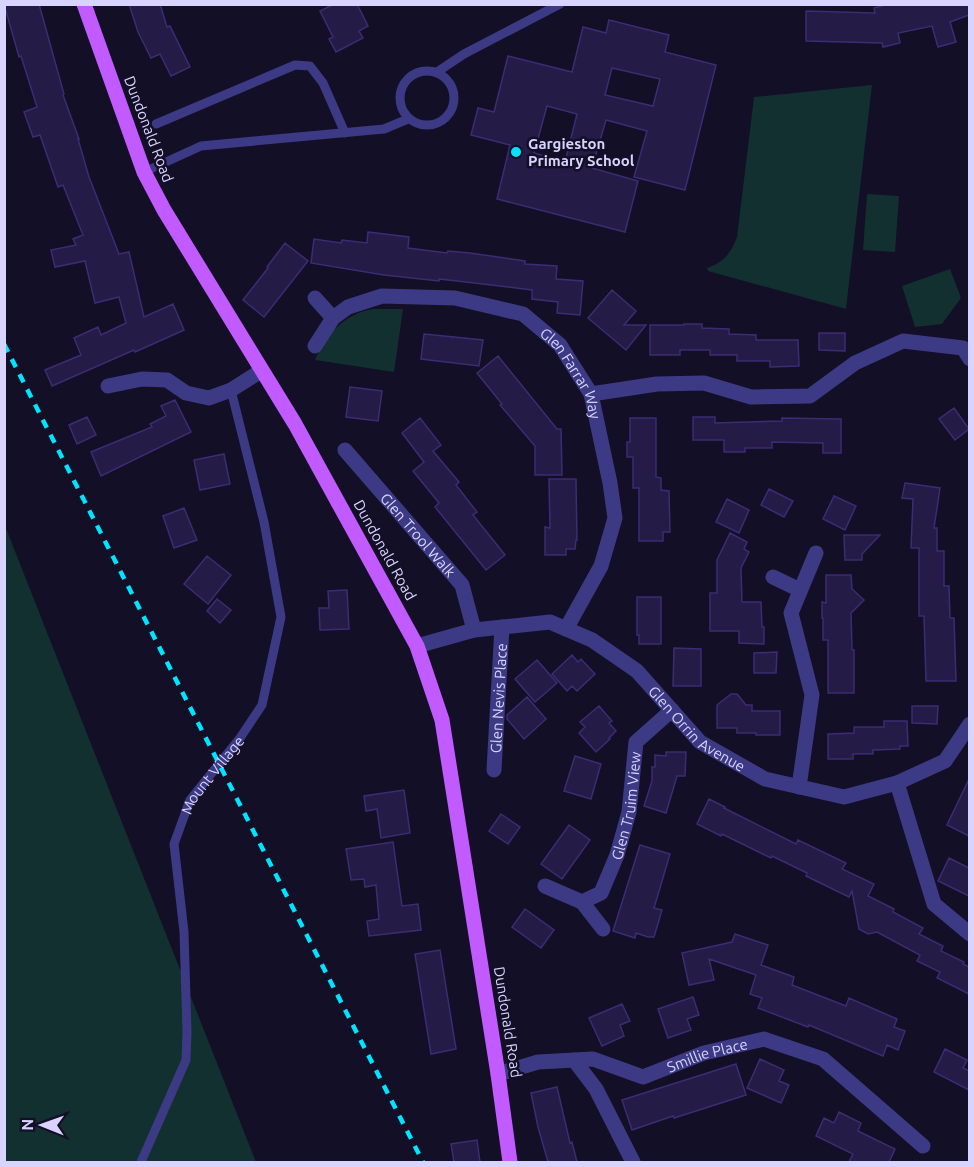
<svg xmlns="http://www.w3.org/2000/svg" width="974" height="1167" font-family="Ubuntu,sans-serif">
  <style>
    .green { fill: #12302f }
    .building { fill: #241b47; stroke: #3b2d73; stroke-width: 1.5; fill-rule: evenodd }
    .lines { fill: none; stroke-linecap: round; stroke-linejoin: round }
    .service { stroke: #3d3a85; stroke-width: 9 }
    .minor { stroke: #3d3a85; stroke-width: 15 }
    .primary { stroke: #c25bff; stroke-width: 15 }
    .rail { stroke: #00e5ff; stroke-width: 4.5; stroke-dasharray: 9 8; stroke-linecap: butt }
    .poi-dot { fill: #00e5ff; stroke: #130f26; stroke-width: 2 }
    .labels { text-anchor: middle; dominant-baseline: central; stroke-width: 5; stroke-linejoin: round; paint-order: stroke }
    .street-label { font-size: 15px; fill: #d9d4ff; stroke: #130f26 }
    .poi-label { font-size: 15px; font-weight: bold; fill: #d9d4ff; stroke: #130f26; text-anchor: start }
  </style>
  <rect width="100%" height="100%" fill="#130f26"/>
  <path class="green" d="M872,85L846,309L708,271L707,268C723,263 732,252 737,237L754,97Z
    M867,194L899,196L895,252L863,250Z
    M950,269L961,298L942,324L915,327L902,286Z
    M373,309H403L394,372L315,360C326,334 344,314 373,309Z
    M5,526L256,1162H5Z"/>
  <path class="building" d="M4,4H39L64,94L63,95L79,139H78L89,177L119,254L129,252L144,317L173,304L184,330L135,352L134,350L52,386L45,370L81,355L74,338L98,327L101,335L126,323L119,297L95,303L85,261L55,267L51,250L76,245L73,239L83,235L63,185L58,187L40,135L33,137L24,112L37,107L21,56L19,57Z
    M129,4H160L167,27L170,26L190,67L171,76L160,54L151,58L138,32Z
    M334,4H357L368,26L359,31L363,38L336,52L329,39L333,37L320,11Z
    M888,4H969V15L950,22L956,42L938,47L932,26L898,33L900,43L883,47L882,43L806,41V11L875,13L874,8Z
    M609,20L669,35L665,52L716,65L685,190L634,177L647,131L606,120L592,168L638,181L625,232L497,199L510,145L471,135L478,108L494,112L508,56L572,72L583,27L606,33ZM612,68L660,79L653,106L605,95ZM547,106L577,114L565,162L534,153Z
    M368,232L409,237L408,248L447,253L448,251L470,253L525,261V264L557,266L556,279L583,281L580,315L557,313L558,302L532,299V290L466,282L439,279V281L384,275L311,263L314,239L341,243L342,240L367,243Z
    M285,243L308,261L264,317L243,300L268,268L267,267Z
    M612,290L636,311L624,325H646L626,350L588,318Z
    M684,324H702V328L729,329V334L756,335V340H798L799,366L770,367V361H737V355H710V350H680V355H650V325H684Z
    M819,333H845V351L819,350Z
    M424,334L483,340L479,366L421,359Z
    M498,356L557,429H561L562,475H535V446L500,405L502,404L477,373Z
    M350,387L382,391L378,421L346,417Z
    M175,400L191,432L101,476L91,452L152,427L150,424L166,416L161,406Z
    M954,408L969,429L955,440L939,419Z
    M87,417L96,435L77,444L69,425Z
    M693,417H715V423L782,421V418L841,419V453H823V443L772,442V448H745V452H724V440H693Z
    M420,418L441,445L433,451L459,482L456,485L477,512L473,515L505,555L486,570L435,507L439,503L413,471L424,462L402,433Z
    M630,418H656V477L661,478V490L669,491L670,532H663V541H639V488H633V457H627V442H630Z
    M224,454L230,484L200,490L194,460Z
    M549,479H576L577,540H576L575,549H566V555H545V527L550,528Z
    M905,483L940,488L934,528H937V551H944V586H949L950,618H954L956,681H926L924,616H919V548H911L913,499L902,498Z
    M769,489L793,501L784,517L761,505Z
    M834,496L856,506L845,530L823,519Z
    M727,499L749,510L739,533L716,522Z
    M184,508L197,540L174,548L163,516Z
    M730,533L747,542L744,549L749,552L741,568L742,602H761L762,627H764V644L739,643V631H710V593H717V560Z
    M844,535H880L862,554V560H845Z
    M207,556L231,575L208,604L184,584Z
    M826,575H851L852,589L864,600L851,613L852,650H854V693H828V640H823V618H822V602L826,603Z
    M347,590L349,629L320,630L319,608H329L328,591Z
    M637,597H661V644H639V635H637Z
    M217,599L231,610L220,623L207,611Z
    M674,648L701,649V686H673Z
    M777,652L776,673H754V653Z
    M572,655L578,662L581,659L595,674L577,691L572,686L567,691L552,674Z
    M537,660L557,683L535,702L515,679Z
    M731,694H737L746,705H752V711H780V735H756V733H737V728H717V705Z
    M527,697L546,719L524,739L507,719V715Z
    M599,706L612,721L609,723L616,731L609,738L610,739L596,752L579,733L585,727L580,722Z
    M912,706H938L937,724L912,723Z
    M884,721H907L908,746H900V749L873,750V754H853V759H828V734L854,733V727H884Z
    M666,752H686L685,776H677L666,813L644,806L652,781V767H655V755L666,756Z
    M575,756L601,764L591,799L564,791Z
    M969,779V836L947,825Z
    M404,790L410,833L381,838L377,809L366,811L364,796Z
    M709,799L725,807L724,808L796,844L798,840L846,863L842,869L874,884L868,896L894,909L893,912L923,928L919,934L943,946L941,951L964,962L963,964L969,967V994L937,978L940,972L917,961L920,955L877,932L868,934L859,929L852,891L849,897L806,876L807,873L772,856L771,858L722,834L721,836L697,824Z
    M501,814L520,827L508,844L489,831Z
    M569,825L590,840L562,879L541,864Z
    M393,842L402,906L418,904L421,930L369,936L367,921L379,919L376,885L365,887L364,879L351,880L346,849Z
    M640,845L670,854L654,908L662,910L654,937H648L636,933L635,938L613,931Z
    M949,858L969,868V896L938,881Z
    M525,909L554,930L541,948L512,927Z
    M735,934L768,945L761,965L794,977L792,985L846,1006L849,998L897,1019L894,1027L905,1031L898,1050L887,1045L883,1056L809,1025L808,1027L758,1008L762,998L750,994L756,975L709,959L714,980L689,985L682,953L732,942Z
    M440,950L456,1049L431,1054L415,954Z
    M693,997L699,1015L687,1019L691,1030L668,1038L658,1009Z
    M622,1004L630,1021L620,1025L624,1036L602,1046L589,1018Z
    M945,1049L967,1060L963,1068L969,1071V1090L934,1072Z
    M760,1059L784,1070L779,1081L789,1085L781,1103L747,1088Z
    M736,1064L746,1095L674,1118L673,1116L632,1130L622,1100Z
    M557,1087L570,1143L572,1142L577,1162H548L538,1127L531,1093Z
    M839,1112L861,1123L858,1131L895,1149L889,1162H849L853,1154L816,1136L824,1118L834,1123Z
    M477,1140L480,1162H454L451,1144Z"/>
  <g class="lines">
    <g class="service">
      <circle cx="427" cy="98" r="27"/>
      <path d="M437,72L464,54L560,4"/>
      <path d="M156,124L295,65L310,66L323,83L345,133"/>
      <path d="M144,172L201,146L384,129L408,119"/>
      <path id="s1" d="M141,1162L186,1060L187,1032L184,932L174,844L190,800L240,738L262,705L281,617L264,522L231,390"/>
    </g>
    <g class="minor">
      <path d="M315,298L333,318"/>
      <path id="s2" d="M315,346L333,318L348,307L382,296L455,298L523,314L560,345L591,394L610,483L615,518L601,566L566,629"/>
      <path d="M108,386L142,379L167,380L186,393L209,398L231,390L261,371"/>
      <path d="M591,394L657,384L704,383L751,397L810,396L855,363L903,341L963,348L970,359"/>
      <path id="s3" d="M345,450L462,585L474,630"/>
      <path d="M773,577L800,590"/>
      <path id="s4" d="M417,646L474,630L550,622L592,640L637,671L700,742L765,779L844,797L897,783L945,761L970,724"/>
      <path id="s5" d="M494,770L502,627"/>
      <path d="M897,783L934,904L970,934"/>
      <path d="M799,787L812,695L791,613L816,553"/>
      <path id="s6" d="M545,886L582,902L601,893L617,855L629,812L636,742L672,710"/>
      <path d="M582,902L603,929"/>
      <path d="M574,1060L596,1089L633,1162"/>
      <path id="s7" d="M498,1074L538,1062L593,1059L643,1077L704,1053L764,1039L823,1059L923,1146"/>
    </g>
    <path class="primary" d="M84,4L144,172L164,210L295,424L417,646L442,720L498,1074L510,1162"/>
    <path class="rail" d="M4,344L423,1162"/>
  </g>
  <circle class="poi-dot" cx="516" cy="152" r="6"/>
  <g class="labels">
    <g class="street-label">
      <text transform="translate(149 129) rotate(69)">Dundonald Road</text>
      <text stroke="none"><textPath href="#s2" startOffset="309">Glen Farrar Way</textPath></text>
      <text stroke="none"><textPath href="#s3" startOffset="112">Glen Trool Walk</textPath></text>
      <text transform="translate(385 550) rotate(61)">Dundonald Road</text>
      <text stroke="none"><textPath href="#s5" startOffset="72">Glen Nevis Place</textPath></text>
      <text stroke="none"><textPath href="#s4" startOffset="320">Glen Orrin Avenue</textPath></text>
      <text stroke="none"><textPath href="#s1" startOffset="408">Mount Village</textPath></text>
      <text stroke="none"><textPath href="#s6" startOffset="153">Glen Truim View</textPath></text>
      <text transform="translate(508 1022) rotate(81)">Dundonald Road</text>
      <text stroke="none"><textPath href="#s7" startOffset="218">Smillie Place</textPath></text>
    </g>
    <g class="poi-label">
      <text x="528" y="143">Gargieston<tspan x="528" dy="17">Primary School</tspan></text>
    </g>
  </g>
  <rect width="974" height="1167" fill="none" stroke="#d9d4ff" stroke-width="12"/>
  <g transform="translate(42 1125) rotate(271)" stroke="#130f26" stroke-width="4.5" paint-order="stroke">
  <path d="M0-4.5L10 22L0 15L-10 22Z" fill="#d9d4ff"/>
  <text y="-9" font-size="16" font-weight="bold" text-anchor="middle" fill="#d9d4ff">N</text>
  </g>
</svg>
